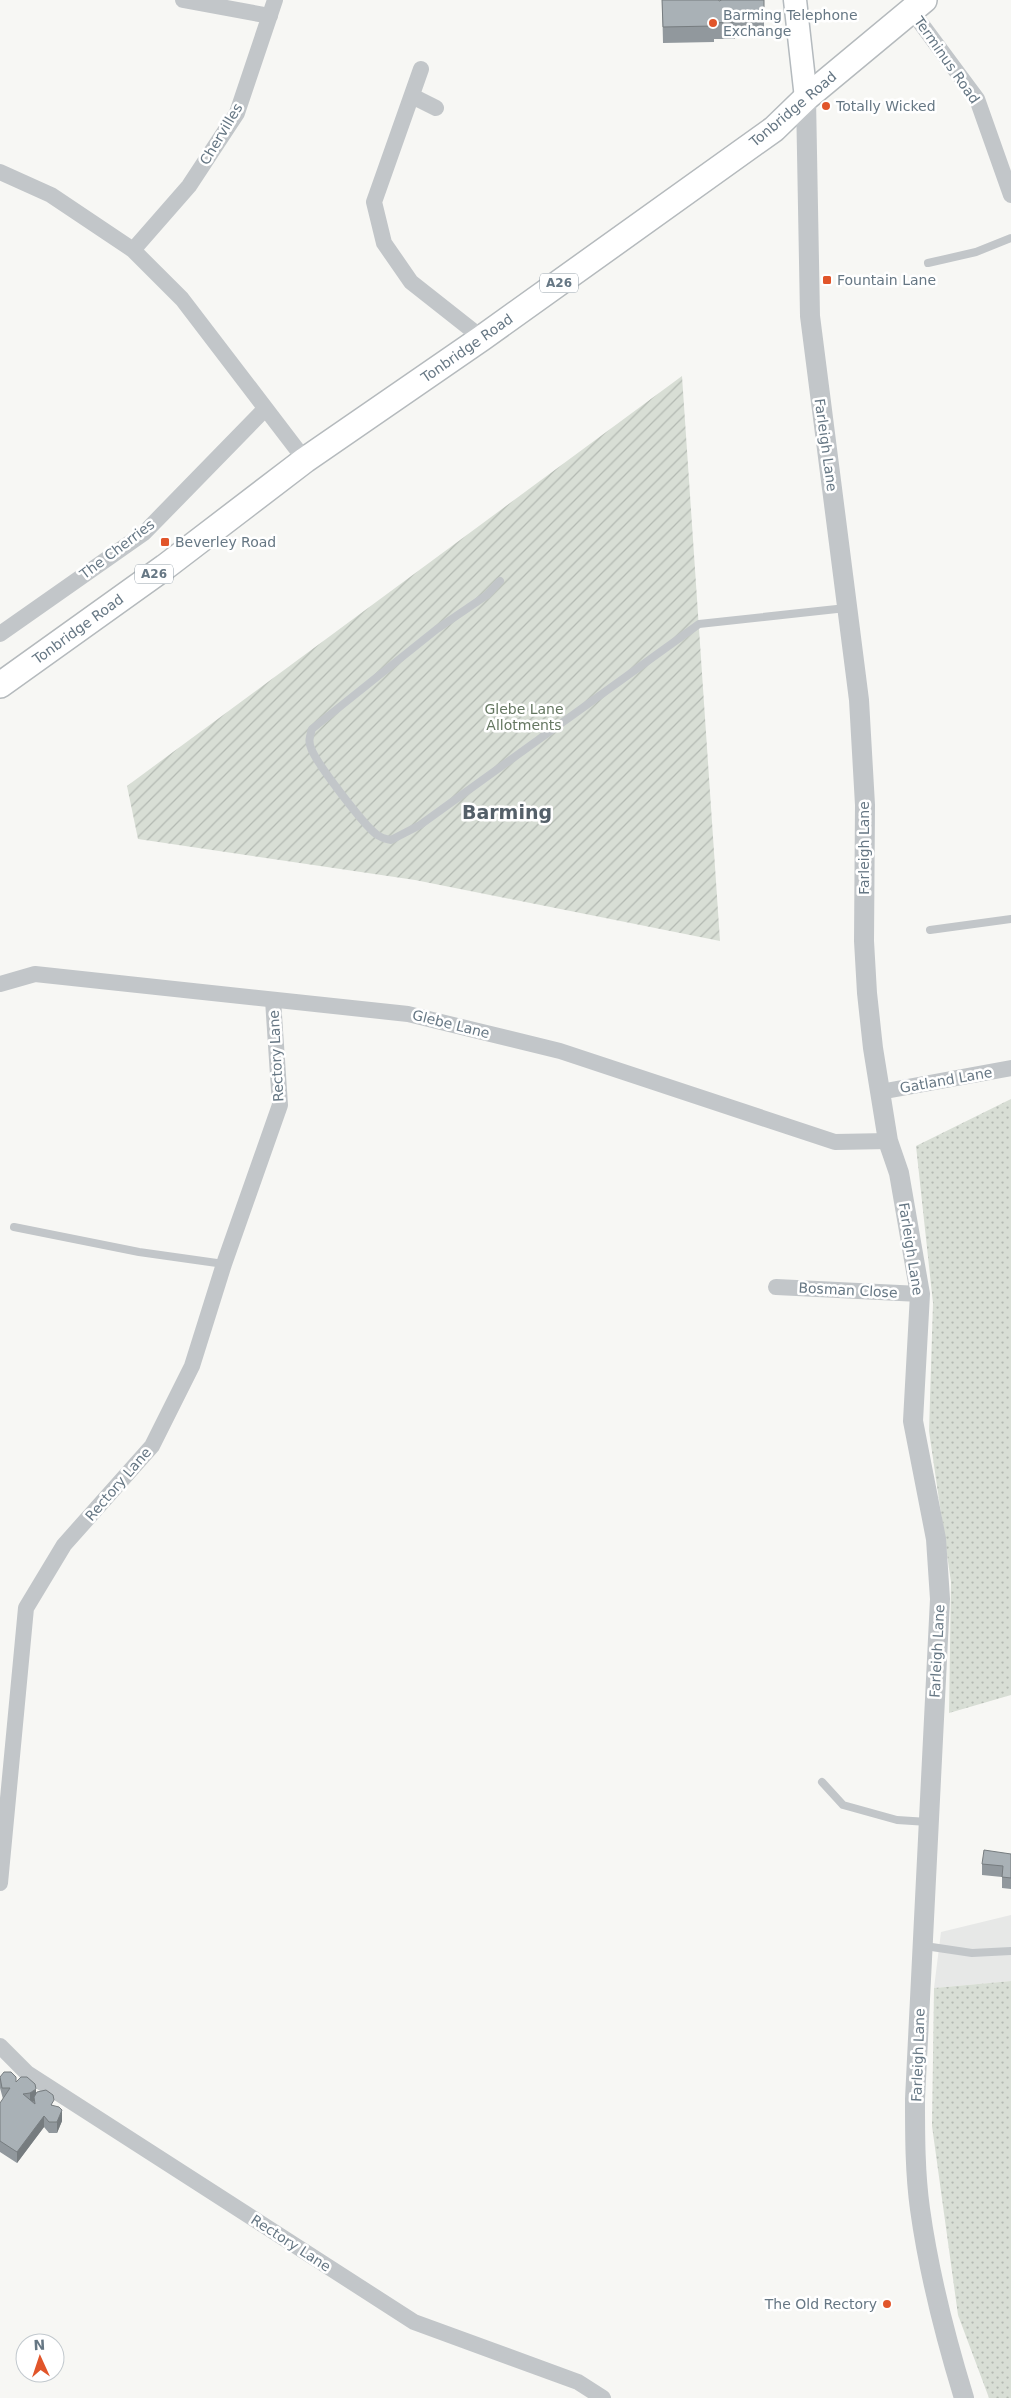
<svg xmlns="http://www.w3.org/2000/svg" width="1011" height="2398" font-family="'DejaVu Sans',sans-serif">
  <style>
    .built { fill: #e7e8e7 }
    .grass { fill: url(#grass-dots) }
    .garden { fill: url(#garden-furrows) }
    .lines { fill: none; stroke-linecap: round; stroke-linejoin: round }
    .secondary-casing { stroke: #b4babe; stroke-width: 25 }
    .primary-casing { stroke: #b5babd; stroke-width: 28 }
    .service { stroke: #c2c6c9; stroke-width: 8 }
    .minor { stroke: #c2c6c9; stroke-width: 16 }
    .tertiary { stroke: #c2c6c9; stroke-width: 20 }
    .secondary { stroke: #fff; stroke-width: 22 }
    .primary { stroke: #fff; stroke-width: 25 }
    .wall { fill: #91989d }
    .shaded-wall { fill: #767c7f }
    .building { fill: #a9b1b6; stroke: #767c7f }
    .poi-dot { fill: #e1552a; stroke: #fff; stroke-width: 2 }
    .labels { text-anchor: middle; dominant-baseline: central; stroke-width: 5; stroke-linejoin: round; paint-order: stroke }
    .shield { fill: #fff; stroke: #94a0a9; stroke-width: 1 }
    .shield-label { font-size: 12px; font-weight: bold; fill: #667784 }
    .poi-label { font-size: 14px; fill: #667784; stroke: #fff; text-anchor: start }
    .street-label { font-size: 14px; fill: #667784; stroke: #fff }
    .park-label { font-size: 14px; fill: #657761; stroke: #fff }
    .district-label { font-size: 19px; font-weight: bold; fill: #546069; stroke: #fff }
  </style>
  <defs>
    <pattern id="grass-dots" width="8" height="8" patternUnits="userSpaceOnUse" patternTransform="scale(1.25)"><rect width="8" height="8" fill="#d8ded5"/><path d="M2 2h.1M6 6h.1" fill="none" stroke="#b3b9b2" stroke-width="1.8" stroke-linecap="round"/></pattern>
    <pattern id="garden-furrows" width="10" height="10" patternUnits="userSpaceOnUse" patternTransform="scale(1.25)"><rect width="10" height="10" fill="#d8ded5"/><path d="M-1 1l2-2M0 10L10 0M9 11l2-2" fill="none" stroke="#b3b9b2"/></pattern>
  </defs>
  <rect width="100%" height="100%" fill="#f7f7f4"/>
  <path class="built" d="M1011,1915V1981L934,1988L941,1932Z"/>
  <path class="grass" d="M1011,1099V1695L949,1713L951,1582L929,1431L933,1303L916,1146Z
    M1011,1981V2398H989L958,2315L932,2126L934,1988Z"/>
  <path class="garden" d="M682,376L720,941L415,880L138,839L127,786Z"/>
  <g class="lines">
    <defs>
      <path id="secondary" d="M795,0L806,98"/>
      <path id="primary" d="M0,685L165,567L305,460L482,338L774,129L806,98L924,0"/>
    </defs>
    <use href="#secondary" class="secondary-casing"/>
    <use href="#primary" class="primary-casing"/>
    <path class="service" d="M928,263L976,252L1011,238
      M500,581L487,595L437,629L312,729C310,736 308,741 311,748C316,763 364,825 376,834C381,838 385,839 391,840L420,825L699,624L846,608
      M930,930L1011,919
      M14,1227L139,1252L224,1264
      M822,1782L843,1805L897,1820L928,1822
      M925,1946L972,1953L1011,1951"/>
    <path class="minor" d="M183,0L270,16
      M911,10L977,99L1011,195
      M421,69L374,202L384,243L411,282L482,338
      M412,96L436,108
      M0,172L51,195L133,250L182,299L305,460
      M133,250L189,186L237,113L275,0
      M0,634L144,533L265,409
      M0,984L35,974L408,1014L560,1051L835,1142L888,1141
      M880,1092L1011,1068
      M776,1287L920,1294
      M0,1883L26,1608L64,1545L152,1446L192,1366L224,1264L280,1105L273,1000
      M0,2046L27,2073L414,2322L578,2382L603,2398"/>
    <path class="tertiary" d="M806,98L810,316L859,700L865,805L864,941L867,993L873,1048L888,1141L899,1173L920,1294L913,1421L936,1539L940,1599L915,2099C915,2136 915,2173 920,2209C929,2274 945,2336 964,2398"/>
    <use href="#secondary" class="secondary"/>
    <use href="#primary" class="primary"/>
  </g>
  <path class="wall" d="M662,0L719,1L764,13V30H735V39H714V42L663,43Z
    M1011,1854V1889L1002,1888V1877L982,1875V1864Z
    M0,2077L16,2082L54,2106L62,2121L57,2133H49L44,2127L17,2163L0,2152V2103L3,2099L0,2088Z"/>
  <path class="shaded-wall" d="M36,2089V2100L34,2097V2101L30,2104V2093Z
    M62,2110V2121L57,2133V2122Z
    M44,2116V2127L17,2163V2152Z"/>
  <path class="building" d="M662,0H719V1L722,0H764V13L735,14V22L714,23V26L663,27Z
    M984,1850L1011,1854V1878L1002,1877L1003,1866L982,1864Z
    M4,2072H11L16,2077V2082L21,2077H27L35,2084L36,2089L30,2093L23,2094L35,2104L34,2097L37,2092L46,2090L53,2095L54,2100L51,2105L59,2107L62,2110L57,2122H49L44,2116L17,2152L0,2141V2103L10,2088H2L0,2077Z"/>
  <g class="poi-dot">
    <circle cx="713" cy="23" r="5"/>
    <circle cx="826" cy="106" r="5"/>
    <rect x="822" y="275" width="10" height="10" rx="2.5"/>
    <rect x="160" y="537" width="10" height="10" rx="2.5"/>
    <circle cx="887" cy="2304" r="5"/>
  </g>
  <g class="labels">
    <g class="shield">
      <rect x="540" y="273.5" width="38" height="19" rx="4"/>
      <rect x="135" y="564.5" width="38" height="19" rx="4"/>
    </g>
    <g class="shield-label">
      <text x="559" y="283">A26</text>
      <text x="154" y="574">A26</text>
    </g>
    <g class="poi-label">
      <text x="723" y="15">Barming Telephone<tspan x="723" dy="16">Exchange</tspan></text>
      <text x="836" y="106">Totally Wicked</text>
      <text x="837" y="280">Fountain Lane</text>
      <text x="175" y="542">Beverley Road</text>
      <text x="877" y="2304" text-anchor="end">The Old Rectory</text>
    </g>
    <g class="street-label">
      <text transform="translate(947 60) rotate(55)">Terminus Road</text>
      <text transform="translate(793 109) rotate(-40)">Tonbridge Road</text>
      <text transform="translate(221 134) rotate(-59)">Chervilles</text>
      <text transform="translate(467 348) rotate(-35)">Tonbridge Road</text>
      <text transform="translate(826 445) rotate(82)">Farleigh Lane</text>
      <text transform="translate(117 549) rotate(-37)">The Cherries</text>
      <text transform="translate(78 629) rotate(-36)">Tonbridge Road</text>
      <text transform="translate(864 848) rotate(-90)">Farleigh Lane</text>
      <text transform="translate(451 1024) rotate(14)">Glebe Lane</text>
      <text transform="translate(276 1056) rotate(-93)">Rectory Lane</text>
      <text transform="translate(946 1080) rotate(-10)">Gatland Lane</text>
      <text transform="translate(911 1249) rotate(81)">Farleigh Lane</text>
      <text transform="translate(848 1290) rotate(3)">Bosman Close</text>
      <text transform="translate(118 1484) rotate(-49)">Rectory Lane</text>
      <text transform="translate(937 1651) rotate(-87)">Farleigh Lane</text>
      <text transform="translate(918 2055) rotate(-88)">Farleigh Lane</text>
      <text transform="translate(291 2243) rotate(33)">Rectory Lane</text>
    </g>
    <g class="park-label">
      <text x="524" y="709">Glebe Lane<tspan x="524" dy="16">Allotments</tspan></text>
    </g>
    <g class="district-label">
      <text x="507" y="812">Barming</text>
    </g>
  </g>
  <g transform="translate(40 2358) rotate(357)"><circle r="24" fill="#ffffff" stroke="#c2c9ce"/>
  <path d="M0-4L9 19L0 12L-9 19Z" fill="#e1552a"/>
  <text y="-8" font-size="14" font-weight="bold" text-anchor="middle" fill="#667784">N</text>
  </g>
</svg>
